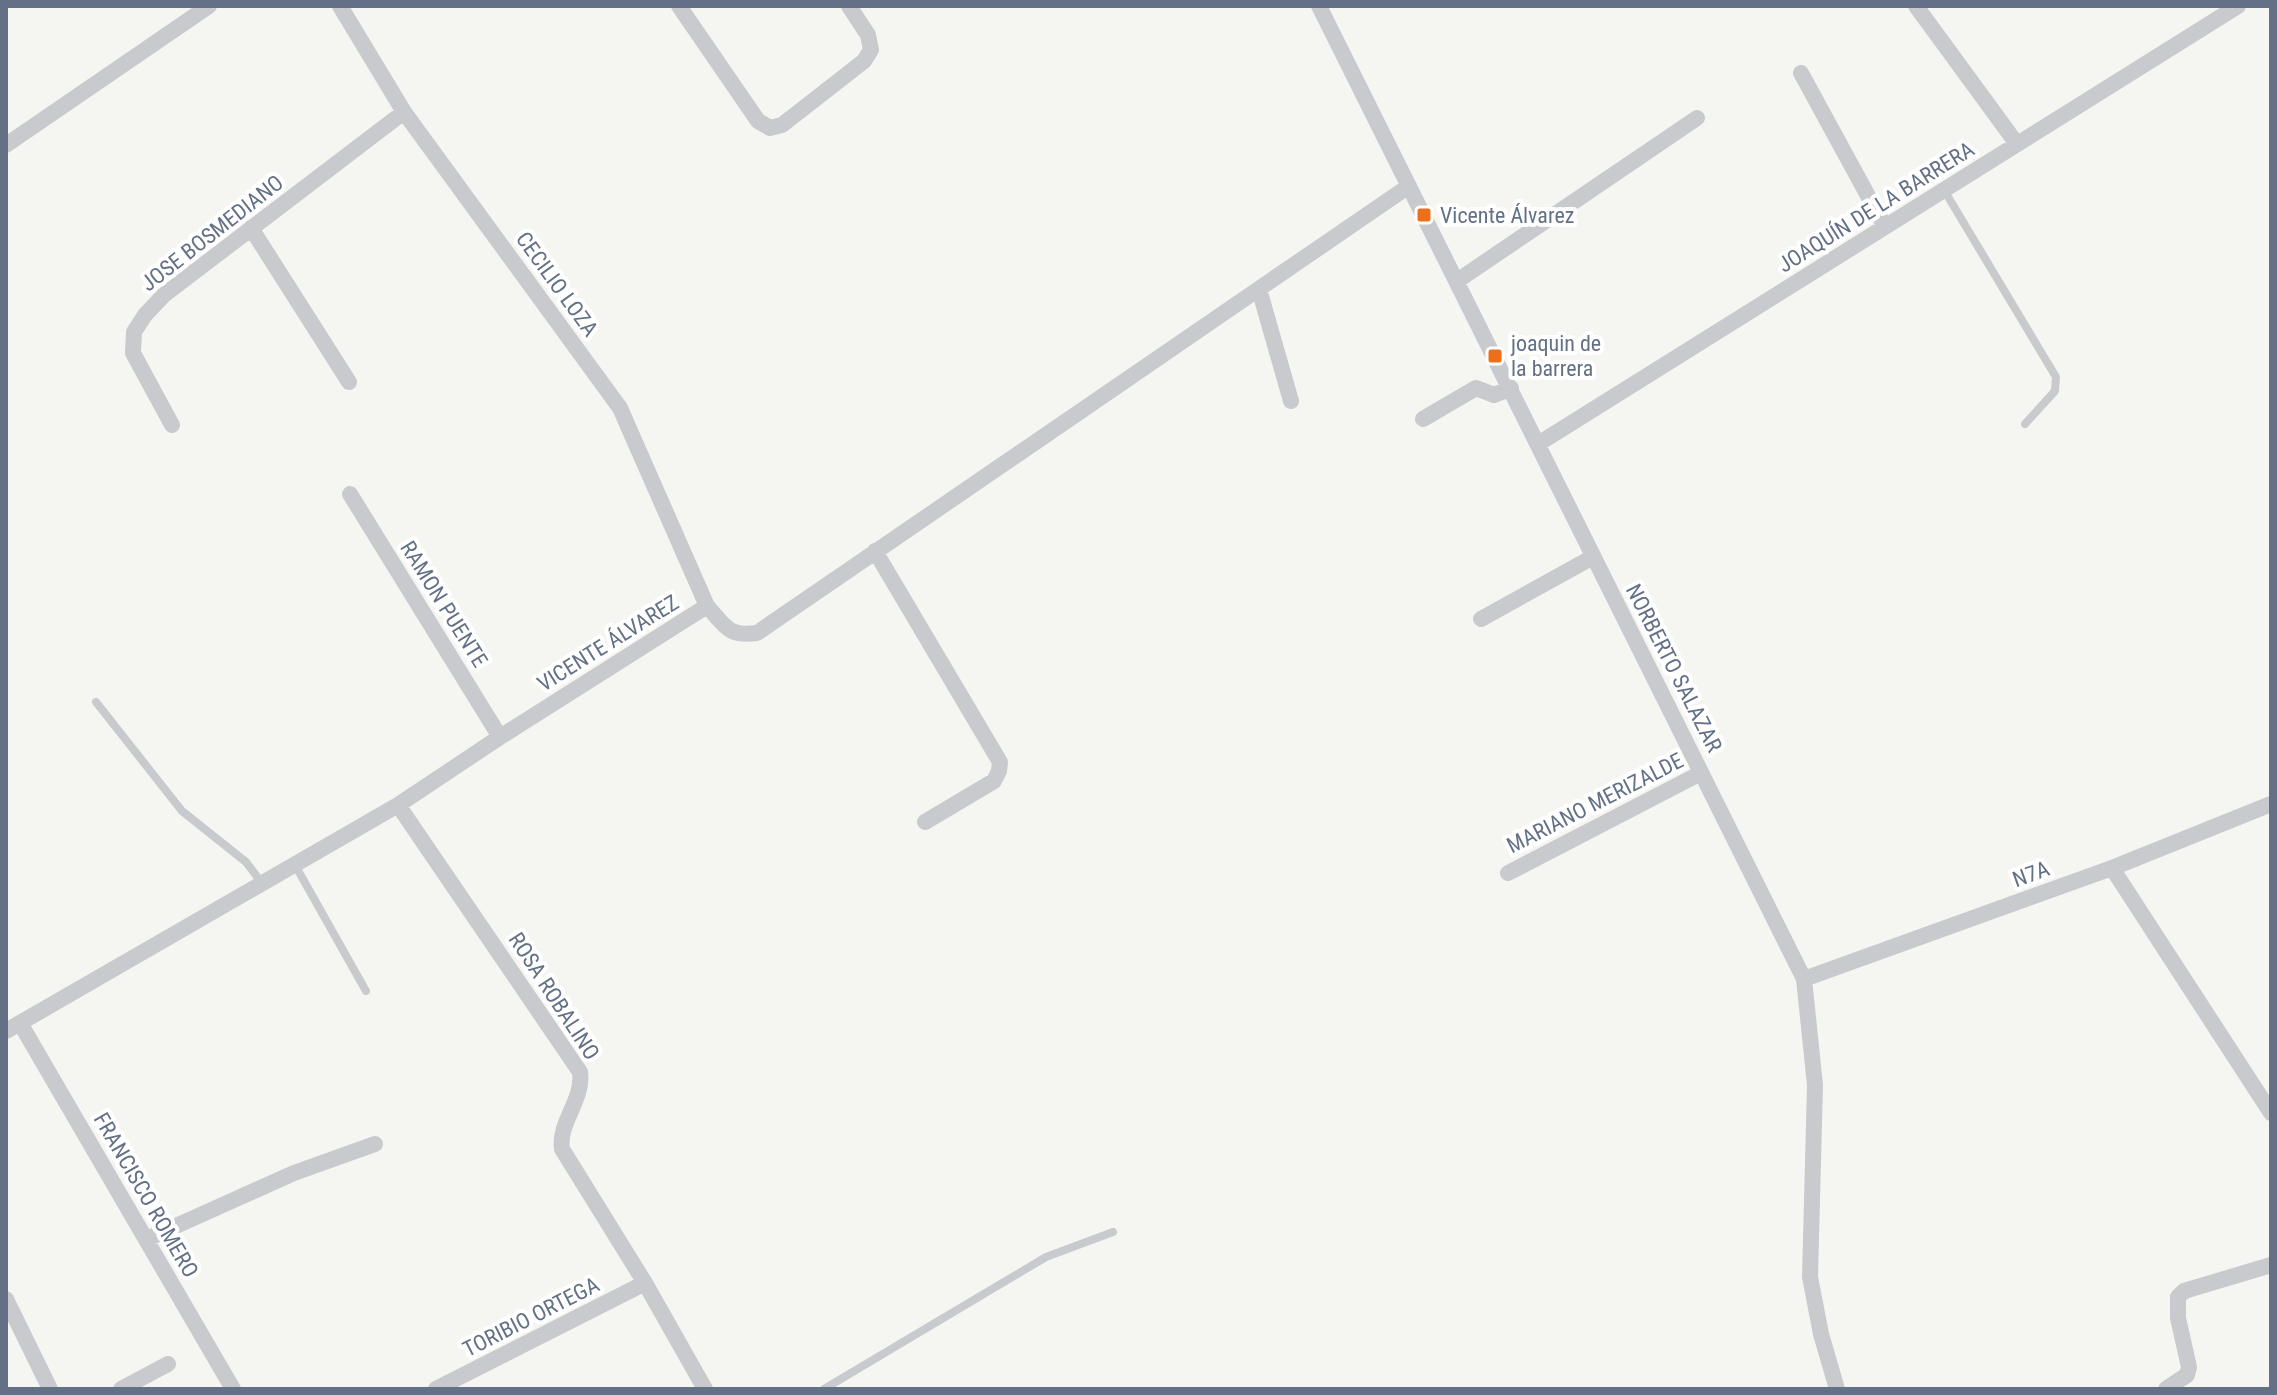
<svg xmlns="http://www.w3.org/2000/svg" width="2277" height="1395" font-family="'Roboto Condensed',sans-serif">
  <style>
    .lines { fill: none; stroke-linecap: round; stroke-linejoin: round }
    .service { stroke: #c8cace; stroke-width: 8 }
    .minor { stroke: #c8cace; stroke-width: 16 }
    .poi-dot { fill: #ee6f1a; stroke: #fff; stroke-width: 3 }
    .labels { text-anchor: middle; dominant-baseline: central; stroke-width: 8; stroke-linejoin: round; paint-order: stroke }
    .street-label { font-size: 22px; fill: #637085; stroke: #fff }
    .poi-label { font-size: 22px; fill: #637085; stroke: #fff; text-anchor: start }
  </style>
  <rect width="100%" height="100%" fill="#f5f6f2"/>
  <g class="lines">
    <path class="service" d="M1944,190L2056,377L2055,391L2025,424
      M96,702L182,811L246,862L262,883
      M295,865L366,991
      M824,1389L1046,1257L1113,1232"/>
    <path class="minor" d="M340,6L404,112L620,408L707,606C725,626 728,637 757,633L1409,186
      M679,6L758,121L770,128L782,125L864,61L871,50L868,35L849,6
      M1319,6L1804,979L1815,1085L1810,1277L1821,1334L1837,1389
      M1916,6L2017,144
      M1801,73L1885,227
      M6,145L209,6
      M251,228L349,382
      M1457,281L1697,118
      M1259,289L1291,401
      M1423,419L1476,388L1494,395L1511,388
      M172,425L133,353L134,332L145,315L164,295L404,112
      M1538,444L2238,6
      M350,494L500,737
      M875,551L1000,762L999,771L994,781L925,822
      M1481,619L1593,557
      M398,805L580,1072C584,1100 558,1122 562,1149L645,1283L705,1389
      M2112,868L2271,1113
      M1508,873L1701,773
      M1804,979L2112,868L2271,804
      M20,1023L233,1389
      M6,1031L398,805L500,737L707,606
      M147,1239L294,1173L375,1144
      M6,1299L50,1389
      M121,1389L168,1364
      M436,1389L645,1283
      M2166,1389L2187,1375L2189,1367L2178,1318V1297L2184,1291L2271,1265"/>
  </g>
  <g class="poi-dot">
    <rect x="1416" y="207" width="16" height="16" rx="4"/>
    <rect x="1487" y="348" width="16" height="16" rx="4"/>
  </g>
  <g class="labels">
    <g class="street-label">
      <text transform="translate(1876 207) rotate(-32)">JOAQUÍN DE LA BARRERA</text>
      <text transform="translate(212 233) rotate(-38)">JOSE BOSMEDIANO</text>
      <text transform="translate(557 284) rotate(54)">CECILIO LOZA</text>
      <text transform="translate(444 604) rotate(58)">RAMON PUENTE</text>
      <text transform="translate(608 643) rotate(-32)">VICENTE ÁLVAREZ</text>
      <text transform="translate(1674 668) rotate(63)">NORBERTO SALAZAR</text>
      <text transform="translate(1595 803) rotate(-27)">MARIANO MERIZALDE</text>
      <text transform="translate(2031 874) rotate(-20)">N7A</text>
      <text transform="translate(554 996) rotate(57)">ROSA ROBALINO</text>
      <text transform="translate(146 1195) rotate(60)">FRANCISCO ROMERO</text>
      <text transform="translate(531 1317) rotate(-27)">TORIBIO ORTEGA</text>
    </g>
    <g class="poi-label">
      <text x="1440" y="215">Vicente Álvarez</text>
      <text x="1511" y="343">joaquin de<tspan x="1511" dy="25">la barrera</tspan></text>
    </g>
  </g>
  <rect width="2277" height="1395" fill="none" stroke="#637085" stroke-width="16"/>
</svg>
